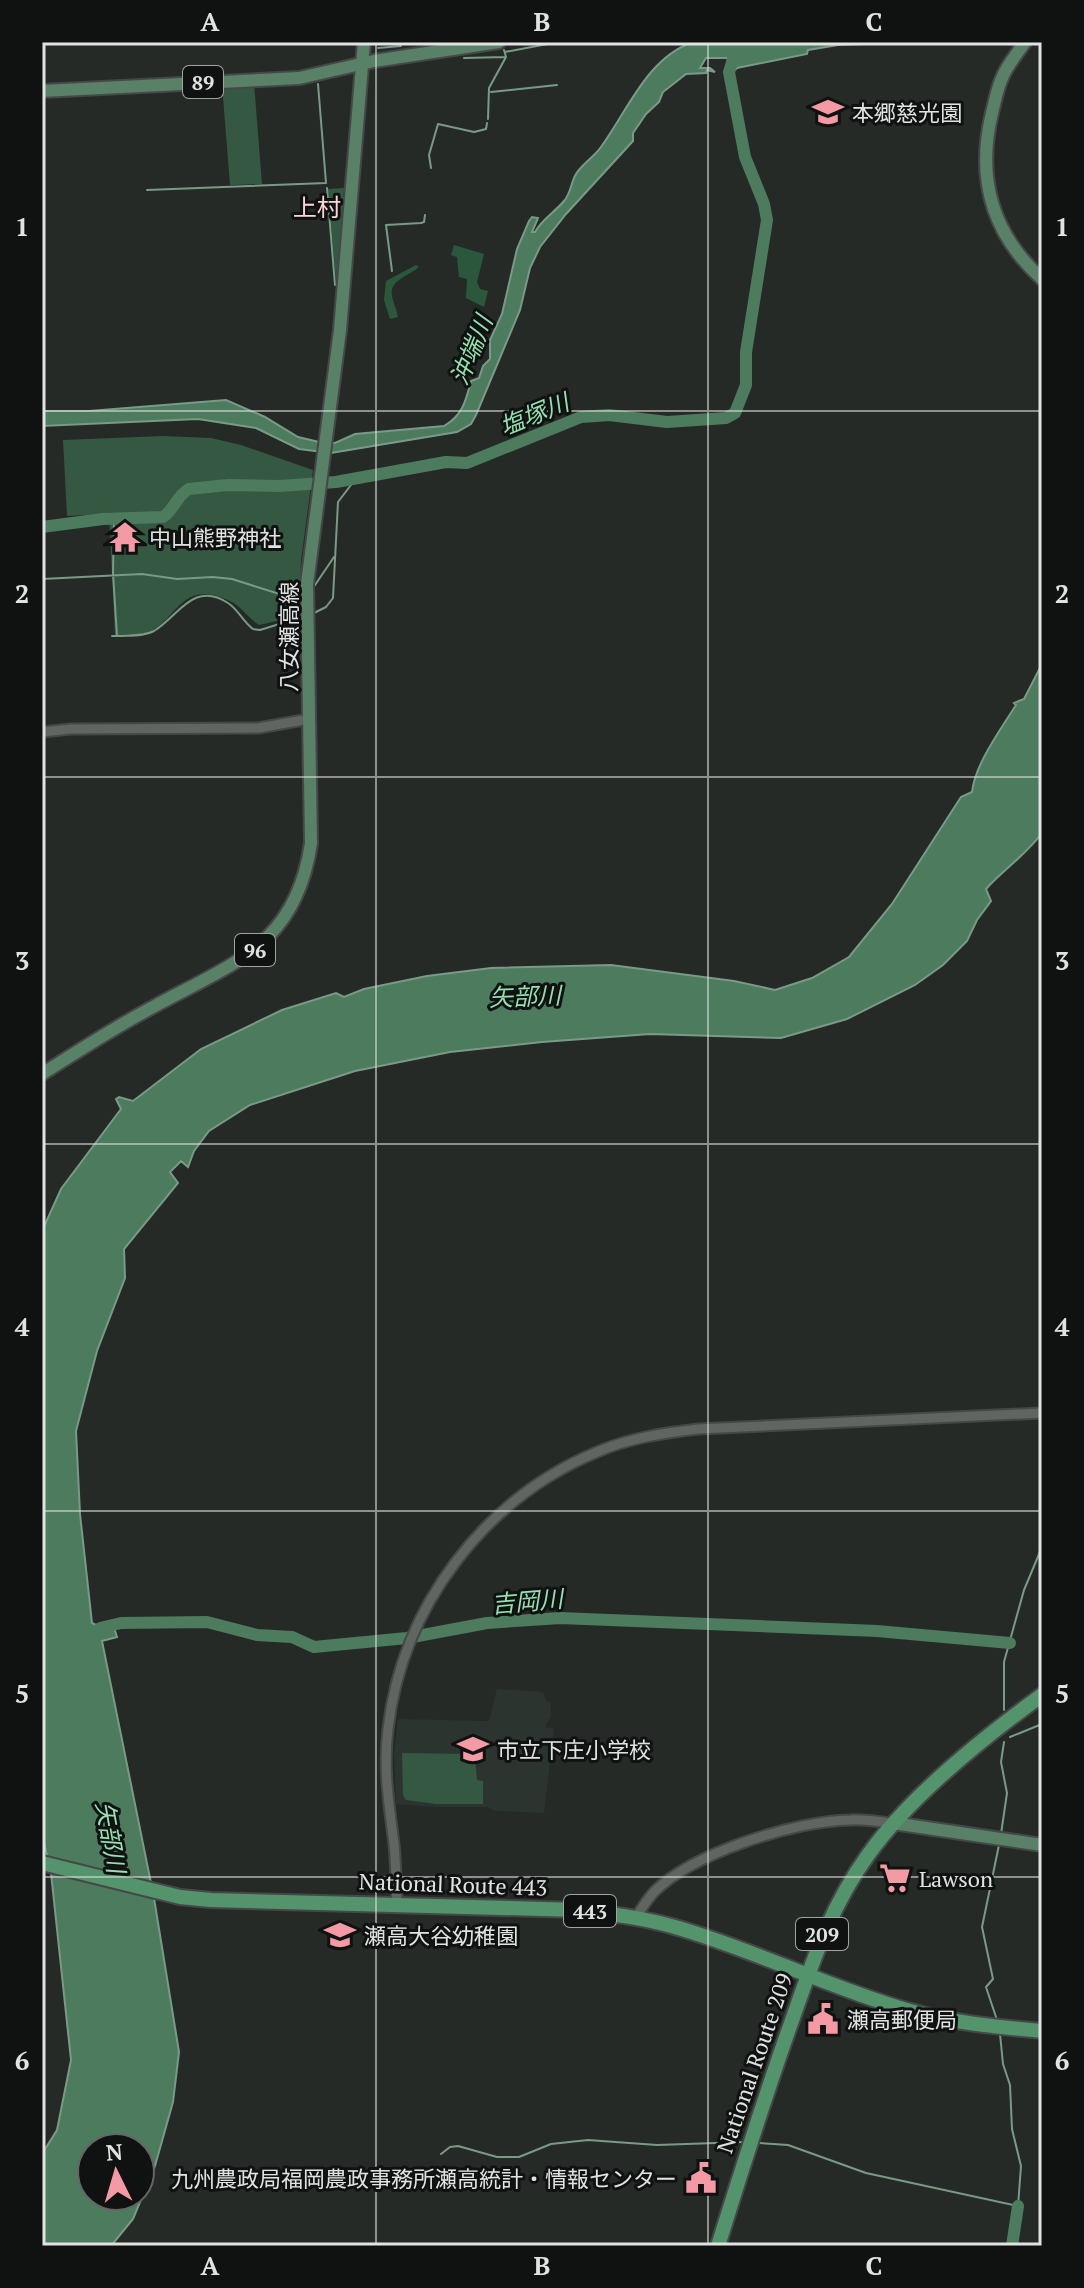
<svg xmlns="http://www.w3.org/2000/svg" width="1084" height="2288" font-family="'PT Serif','Noto Sans JP',serif">
  <style>
    .built { fill: #2b342e }
    .green { fill: #355842 }
    .forest { fill: #2b583d }
    .water { fill: #4d7b5e; stroke: #799a86; stroke-width: 2; fill-rule: evenodd }
    .lines { fill: none; stroke-linecap: round; stroke-linejoin: round }
    .stream { stroke: #799a86; stroke-width: 2 }
    .river { stroke: #4d7b5e; stroke-width: 12 }
    .minor-casing { stroke: #464847; stroke-width: 13 }
    .major-casing { stroke: #464847; stroke-width: 16 }
    .highway-casing { stroke: #464847; stroke-width: 18 }
    .minor { stroke: #616562; stroke-width: 9 }
    .major { stroke: #598168; stroke-width: 12 }
    .highway { stroke: #53946c; stroke-width: 14 }
    .grid { fill: none; stroke: #e1e3e2; stroke-width: 2; stroke-opacity: 0.55 }
    .labels { text-anchor: middle; dominant-baseline: central; stroke-width: 6; stroke-linejoin: round; paint-order: stroke }
    .shield { fill: #101211; stroke: #a2a4a3; stroke-width: 2 }
    .shield-label { font-size: 20px; font-weight: bold; fill: #e1e3e2 }
    .poi-label { font-size: 22px; fill: #e1e3e2; stroke: #101211; text-anchor: start }
    .street-label { font-size: 22px; fill: #e1e3e2; stroke: #101211 }
    .neighbourhood-label { font-size: 24px; fill: #f9d5d8; stroke: #101211 }
    .water-label { font-size: 24px; font-style: italic; fill: #96dfb0; stroke: #101211 }
    .neatline { fill: none; stroke: #e1e3e2; stroke-width: 3 }
    .grid-label { font-size: 26px; text-anchor: middle; font-weight: bold; fill: #e1e3e2 }
  </style>
  <rect width="100%" height="100%" fill="#262a27"/>
  <path class="built" d="M497,1689L543,1692L546,1700L551,1704V1716L545,1727L554,1729L544,1813L496,1811L487,1807H436L396,1804L394,1754L398,1719L489,1721Z"/>
  <path class="green" d="M254,83L262,184L230,185L222,84Z
    M344,188L338,281H336L328,189Z
    M163,436L211,438L241,445L313,470L301,561L299,616L259,625C248,618 241,606 230,601C179,578 178,621 147,633C138,636 124,635 115,635L109,514L67,516L63,440Z
    M402,1753L472,1754L475,1757L477,1780L483,1781V1804H436L406,1800L403,1795Z"/>
  <path class="forest" d="M454,245L484,254L477,282L480,289L488,291L484,307L466,298L467,279L459,277L457,257L451,255Z
    M416,265L419,267C409,276 389,280 392,296C393,303 397,310 398,317L390,319L384,300L386,281Z"/>
  <path class="water" d="M693,42H915L838,45L808,50L807,54L737,68L732,73L726,74L728,58H706L700,68H710L715,72L707,70L706,73L686,74L663,92L659,102L646,114L633,133V141L566,214L540,247L530,268L520,310L476,415L471,424L457,432L331,453L299,449L256,428L198,419L42,426V411H89L226,400L265,417L298,437L319,442L335,443L355,434L444,426C463,415 466,400 471,381L479,378L483,366L490,359V340L502,314L517,249L529,221L532,217L538,218L532,232H535C542,219 555,212 564,201C571,193 571,182 576,174C582,164 594,157 601,147C628,110 647,58 693,42Z
    M1042,664V833C1026,855 1004,869 986,889L991,901L977,920L967,941L943,965L915,985L847,1019L781,1038L650,1034L542,1042L450,1052L355,1071L250,1105L209,1131L194,1151L188,1167L181,1161L170,1172L178,1183L124,1249L125,1278L97,1351L76,1431L80,1514L92,1623L98,1626L113,1624L117,1637L102,1641L154,1898L179,2052L173,2102L155,2166L133,2219L111,2246H42V2154L57,2130L71,2060L51,1873L42,1834V1231L61,1189L121,1109L116,1099L119,1097L133,1101L201,1049L282,1010L336,993L344,997L364,989L427,976L491,968L611,965L734,981L775,990L812,978L849,957L892,904L961,797L972,792C975,764 1001,729 1016,705L1014,703L1024,699ZM92,2148H140V2196H92Z"/>
  <g class="lines">
    <path class="stream" d="M378,48L401,46
      M505,52L558,42
      M464,58L505,57
      M491,92L557,85
      M488,119L489,88L506,57L504,50
      M431,168L429,155L438,124L474,132L486,129L487,123
      M327,188L335,285
      M147,190L326,183L318,84
      M392,271L386,225L421,223L424,222L425,215
      M42,579L142,574L177,579L213,577L232,579L289,597L301,595
      M313,588L334,557
      M312,614L326,607L333,598L338,502L357,477
      M112,636H117L113,573L114,519
      M117,636C129,635 143,637 154,631C178,617 193,580 228,603C238,609 243,622 253,629L260,630L302,617
      M1004,1710V1662L1024,1590L1042,1547
      M1010,1737L1042,1724
      M1001,1834L1007,1793L1001,1762L1004,1742
      M997,2020L986,1987L993,1979L982,1927L999,1845
      M759,2143L788,2145L866,2173L1018,2206L1021,2166L1012,2129L1010,2085L1003,2064L1000,2034
      M441,2154L450,2147L458,2146L497,2157H519L551,2144L588,2140L657,2145L745,2142"/>
    <path class="river" d="M42,527L103,519L163,517C174,510 177,495 189,489L228,485L280,486L336,482L446,462L467,463L581,417L609,415L667,422L726,418L735,413L746,385V352L767,220L764,204L745,157L729,72L733,59
      M100,1628L121,1623L207,1622L257,1635L292,1637L314,1647L407,1638L487,1623L560,1618L877,1631L1010,1643
      M1012,2246L1018,2206"/>
    <defs>
      <path id="minor" d="M42,732L71,729L258,728L309,719
        M397,1904C396,1884 396,1864 394,1844C389,1805 383,1768 388,1729C402,1607 484,1499 597,1452C629,1438 664,1433 698,1429L1042,1413
        M636,1918C641,1909 647,1900 654,1892C693,1853 794,1821 850,1820C864,1819 879,1822 893,1823"/>
      <path id="major" d="M1025,42C1017,54 1007,65 1002,78C997,89 995,101 992,113C976,179 992,234 1042,279
        M42,91L299,78L374,61L499,42
        M42,1074C78,1051 115,1027 153,1007C233,963 296,946 311,843L307,584L340,330L364,42
        M893,1823L1042,1845"/>
      <path id="highway" d="M42,1863L180,1897L211,1900L579,1910C612,1914 644,1918 675,1927C755,1950 830,1988 910,2011C953,2023 998,2027 1042,2031
        M718,2246C741,2172 764,2099 790,2026C812,1964 829,1909 868,1855C910,1796 983,1738 1042,1695"/>
    </defs>
    <use href="#minor" class="minor-casing"/>
    <use href="#major" class="major-casing"/>
    <use href="#highway" class="highway-casing"/>
    <use href="#minor" class="minor"/>
    <use href="#major" class="major"/>
    <use href="#highway" class="highway"/>
  </g>
  <path class="grid" d="M376,42V2246M708,42V2246M42,411H1042M42,777H1042M42,1144H1042M42,1511H1042M42,1877H1042"/>
  <defs>
    <symbol id="school-bare" viewBox="-9 -9 18 18"><path d="M0-5L7-2L0 1L-7-2ZM-4 1L0 2.5L4 1V4Q0 6-4 4Z" fill="#f49aa5" stroke="#101211" stroke-width="2.5" paint-order="stroke"/></symbol>
    <symbol id="temple-bare" viewBox="-9 -9 18 18"><path d="M0-6L5-2H3V0L6.5 2.5H4V6H1.5V3h-3V6H-4V2.5H-6.5L-3 0V-2H-5Z" fill="#f49aa5" stroke="#101211" stroke-width="2.5" paint-order="stroke"/></symbol>
    <symbol id="supermarket-bare" viewBox="-9 -9 18 18"><path d="M-6-5.5h2.5l.6 2H6L4.5 2H-2.5L-4.4-4H-6ZM-1.5 3.2a1.3 1.3 0 1 0 .1 0ZM3 3.2a1.3 1.3 0 1 0 .1 0Z" fill="#f49aa5" stroke="#101211" stroke-width="2.5" paint-order="stroke"/></symbol>
    <symbol id="civic-bare" viewBox="-9 -9 18 18"><path d="M-.6-6.5H3V-4.5H.6V-3L4-1V1h2V6H-6V1h2V-1L-.6-3ZM-1.2 2.5V6h2.4V2.5Z" fill="#f49aa5" stroke="#101211" stroke-width="2.5" paint-order="stroke"/></symbol>
  </defs>
  <g fill-rule="evenodd">
    <use href="#school-bare" x="806" y="90" width="44" height="44"/>
    <use href="#temple-bare" x="103" y="515" width="44" height="44"/>
    <use href="#school-bare" x="451" y="1727" width="44" height="44"/>
    <use href="#supermarket-bare" x="873" y="1856" width="44" height="44"/>
    <use href="#school-bare" x="318" y="1913" width="44" height="44"/>
    <use href="#civic-bare" x="801" y="1997" width="44" height="44"/>
    <use href="#civic-bare" x="679" y="2156" width="44" height="44"/>
  </g>
  <g class="labels">
    <g class="shield">
      <rect x="183" y="66" width="40" height="32" rx="6"/>
      <rect x="235" y="934" width="40" height="32" rx="6"/>
      <rect x="564" y="1895" width="52" height="32" rx="6"/>
      <rect x="796" y="1918" width="52" height="32" rx="6"/>
    </g>
    <g class="shield-label">
      <text x="203" y="82">89</text>
      <text x="255" y="950">96</text>
      <text x="590" y="1911">443</text>
      <text x="822" y="1934">209</text>
    </g>
    <g class="poi-label">
      <text x="852" y="112">本郷慈光園</text>
      <text x="149" y="537">中山熊野神社</text>
      <text x="497" y="1749">市立下庄小学校</text>
      <text x="919" y="1878">Lawson</text>
      <text x="364" y="1935">瀬高大谷幼稚園</text>
      <text x="847" y="2019">瀬高郵便局</text>
      <text x="677" y="2178" text-anchor="end">九州農政局福岡農政事務所瀬高統計・情報センター</text>
    </g>
    <g class="street-label">
      <text transform="translate(288 637) rotate(-90)">八女瀬高線</text>
      <text transform="translate(453 1884) rotate(2)">National Route 443</text>
      <text transform="translate(754 2063) rotate(-71)">National Route 209</text>
    </g>
    <g class="neighbourhood-label">
      <text x="317" y="207">上村</text>
    </g>
    <g class="water-label">
      <text transform="translate(471 350) rotate(-68)">沖端川</text>
      <text transform="translate(534 414) rotate(-22)">塩塚川</text>
      <text transform="translate(525 996) rotate(-2)">矢部川</text>
      <text transform="translate(527 1601) rotate(-5)">吉岡川</text>
      <text transform="translate(111 1837) rotate(80)">矢部川</text>
    </g>
  </g>
  <rect width="1084" height="2288" fill="none" stroke="#101211" stroke-width="88"/>
  <g transform="translate(116 2172) rotate(355)"><circle r="38" fill="#101211" stroke="#646665" stroke-width="2"/>
  <path d="M0-6L14 30L0 20L-14 30Z" fill="#f49aa5"/>
  <text y="-12" font-size="22" font-weight="bold" text-anchor="middle" fill="#e1e3e2">N</text>
  </g>
  <rect x="44" y="44" width="996" height="2200" class="neatline"/>
  <g class="grid-label">
    <text x="210" y="31">A</text>
    <text x="542" y="31">B</text>
    <text x="874" y="31">C</text>
    <text x="22" y="236">1</text>
    <text x="1062" y="236">1</text>
    <text x="22" y="603">2</text>
    <text x="1062" y="603">2</text>
    <text x="22" y="970">3</text>
    <text x="1062" y="970">3</text>
    <text x="22" y="1336">4</text>
    <text x="1062" y="1336">4</text>
    <text x="22" y="1703">5</text>
    <text x="1062" y="1703">5</text>
    <text x="22" y="2070">6</text>
    <text x="1062" y="2070">6</text>
    <text x="210" y="2275">A</text>
    <text x="542" y="2275">B</text>
    <text x="874" y="2275">C</text>
  </g>
</svg>
